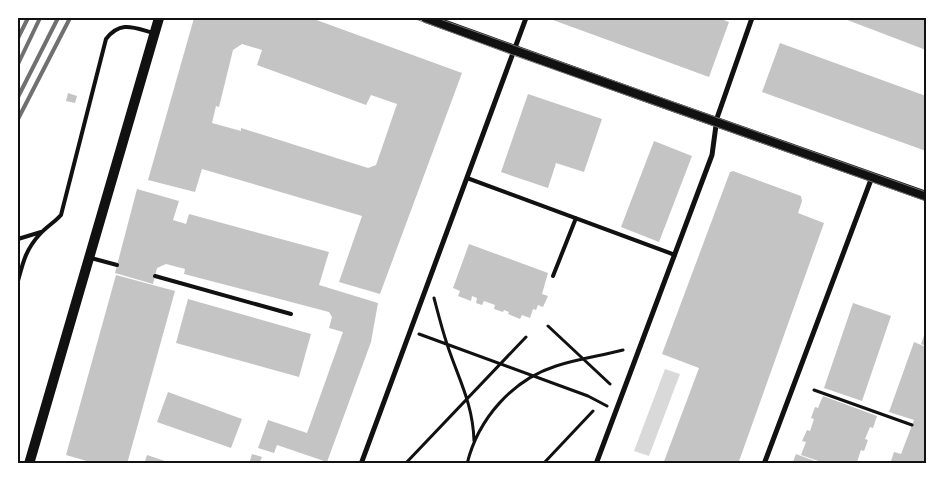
<svg xmlns="http://www.w3.org/2000/svg" width="944" height="481" font-family="'Public Sans',sans-serif">
  <style>
    .water { fill: #d9d9d9 }
    .building { fill: #c4c4c4; fill-rule: evenodd }
    .lines { fill: none; stroke-linecap: round; stroke-linejoin: round }
    .path { stroke: #111; stroke-width: 3 }
    .service { stroke: #111; stroke-width: 4 }
    .minor { stroke: #111; stroke-width: 5 }
    .secondary { stroke: #111; stroke-width: 10 }
    .tram { stroke: #707070; stroke-width: 1 }
    .rail { stroke: #707070; stroke-width: 4 }
    .neatline { fill: none; stroke: #111; stroke-width: 2 }
  </style>
  <rect width="100%" height="100%" fill="#fff"/>
  <path class="water" d="M665,369L680,374L649,456L634,451Z"/>
  <path class="building" d="M194,18H311L462,73L380,294L339,282L362,216L202,169L195,192L148,180ZM242,44L262,50L257,65L366,105L371,95L397,104L376,165L368,168L241,128V131L212,123L216,106L219,107L233,50Z
    M553,18H718L729,22L709,77L553,20Z
    M842,18H926V50Z
    M780,43L926,96V151L762,92Z
    M68,93L77,96L75,103L66,101Z
    M528,94L602,119L584,172L556,163L548,188L501,172Z
    M654,141L692,156L659,242L621,227Z
    M733,171L801,196L802,201L798,213L824,223L738,464H663L699,368L662,354L730,172Z
    M137,189L179,201L173,220L186,224L189,214L329,252L319,285L378,303L371,342L327,462L277,445L274,453L258,448L268,420L307,433L343,332L329,328L332,317L329,312L184,274L185,269L166,264L157,268L153,284L115,273Z
    M469,244L548,273L542,294L548,296L543,307L538,305L536,310L533,309L530,318L522,315L520,319L508,314L509,312L504,310L503,312L494,309L495,305L484,301L482,305L476,303L477,298L472,296L471,301L458,296L460,291L453,288Z
    M116,275L175,291L127,464H97L66,455Z
    M188,299L311,334L299,377L176,343Z
    M853,303L891,316L862,401L824,388Z
    M926,330V346L921,344Z
    M914,342L926,347V464H890L894,452L901,454L914,420L889,412Z
    M168,392L242,419L231,448L157,422Z
    M823,396L877,416L873,428L870,427L865,439L868,440L864,451L861,450L857,462L861,464H827L801,455L806,442L802,441L807,430L810,431L814,419L811,418L815,407L818,408Z
    M252,454L262,457L259,464H249Z
    M796,454L820,463V464H792Z
    M147,455L171,463V464H144Z"/>
  <g class="lines">
    <path class="path" d="M434,298C438,313 442,329 447,344C458,378 473,403 474,441
      M548,326L610,384
      M419,334L588,396L607,406
      M814,390L912,425
      M405,464L526,337
      M467,464C478,419 512,380 556,366C577,359 600,356 623,350
      M543,464L593,411"/>
    <path class="service" d="M467,178L675,255
      M18,239L41,232
      M91,258L117,265
      M155,276L291,314
      M553,276L576,218
      M18,281C23,262 26,249 40,234C46,227 55,222 61,215L106,39C121,20 134,28 154,33"/>
    <path class="minor" d="M361,464L526,18
      M596,464L712,155L717,118L752,18
      M764,464L872,177"/>
    <path class="secondary" d="M426,18L637,94L926,196
      M29,464L159,18"/>
    <path class="tram" d="M413,18L513,55L926,201
      M437,18L926,192"/>
    <path class="rail" d="M18,38L28,18
      M18,64L40,18
      M18,97L58,18
      M18,119L70,18"/>
  </g>
  <rect width="944" height="481" fill="none" stroke="#ffffff" stroke-width="38"/>
  <rect x="19" y="19" width="906" height="443" class="neatline"/>
</svg>
